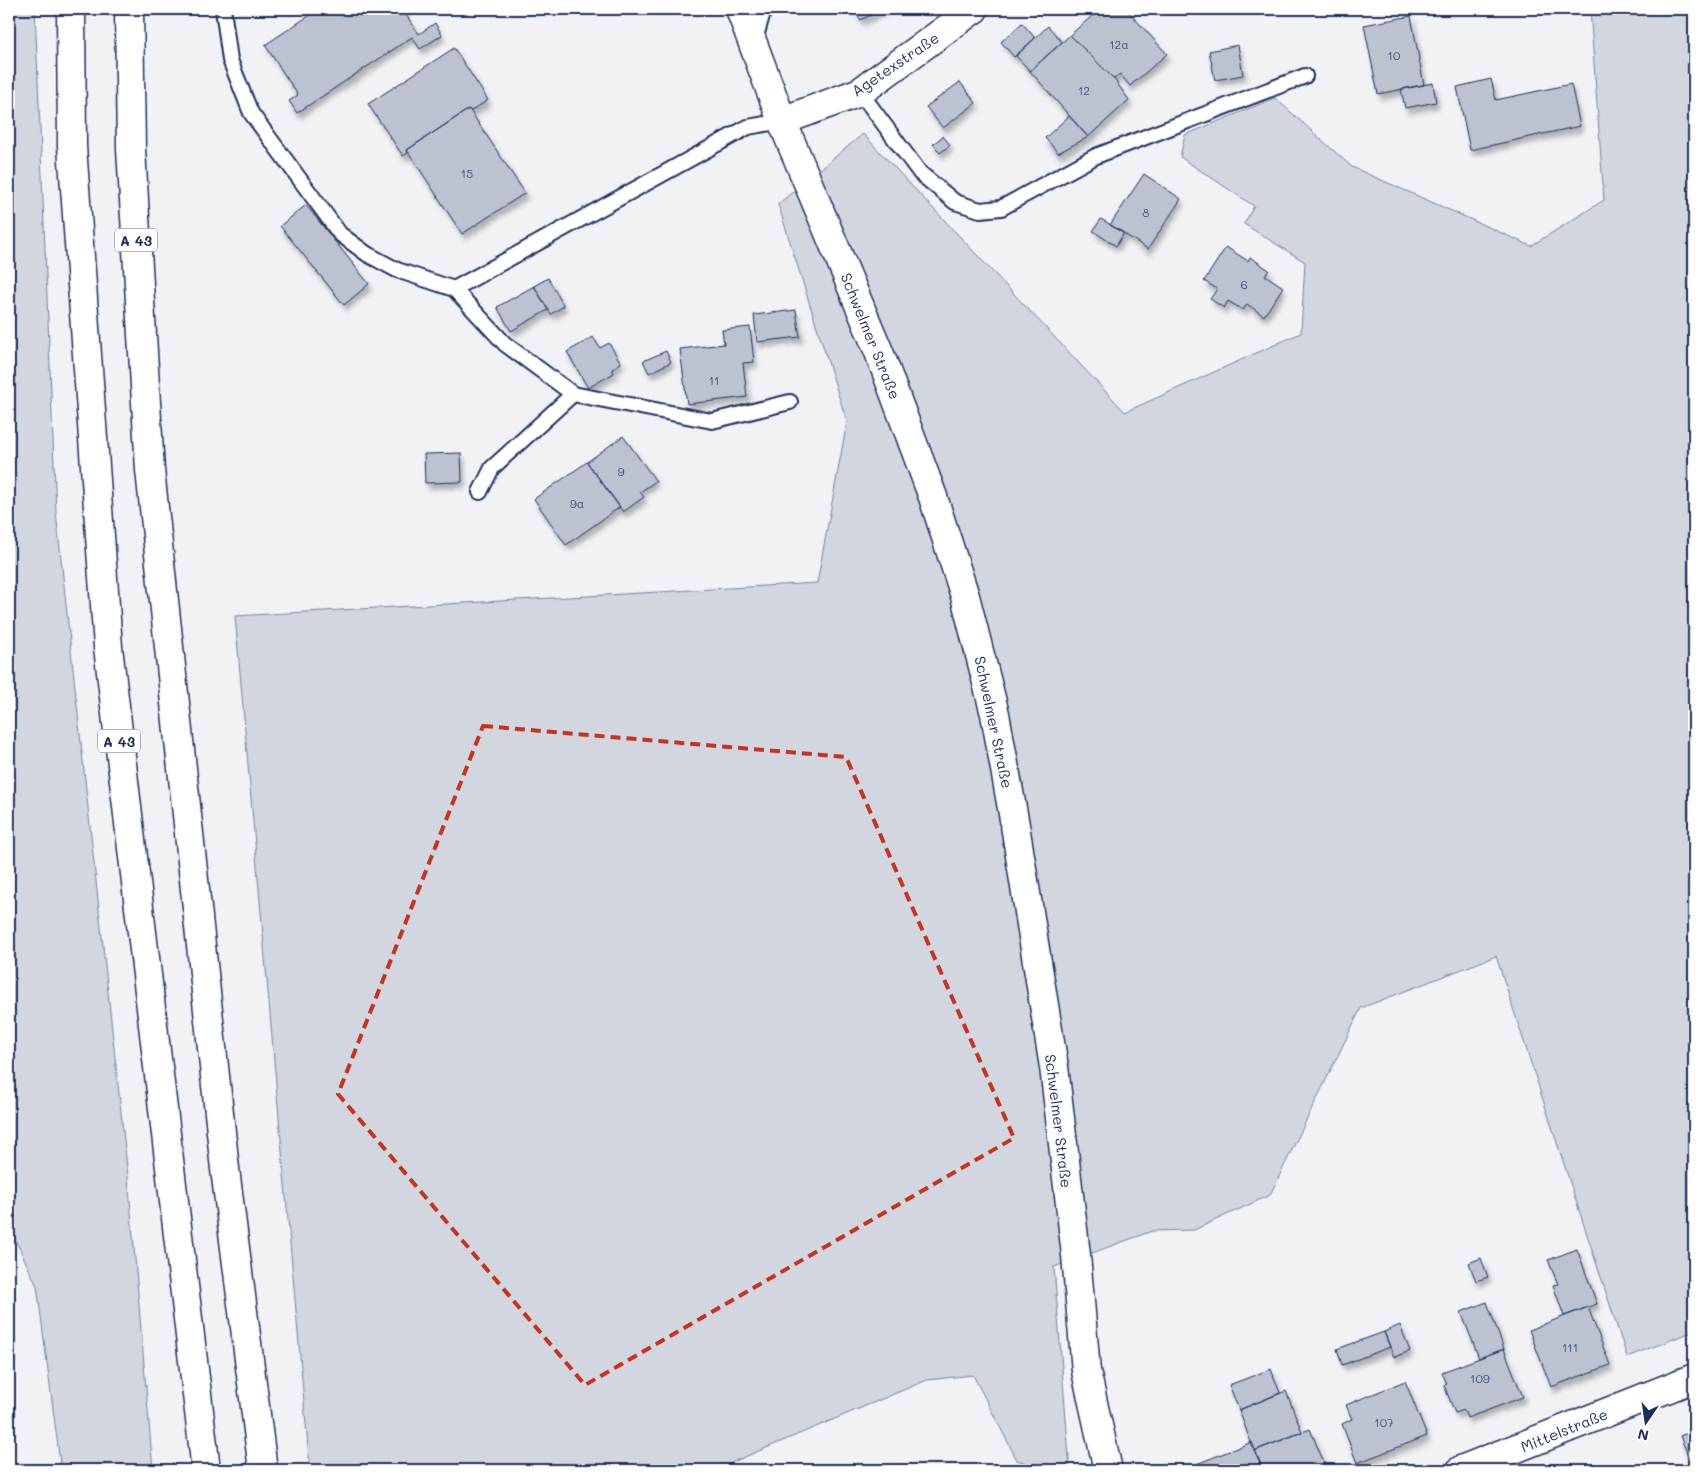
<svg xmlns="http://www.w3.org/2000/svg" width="1703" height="1479" font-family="Mali,sans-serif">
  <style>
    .green { fill: #d2d6df; stroke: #76829e }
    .building { fill: #bcc2d0; stroke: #1b2f5e; filter: url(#shadow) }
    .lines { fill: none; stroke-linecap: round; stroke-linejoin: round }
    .lane-casing { stroke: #1b2f5e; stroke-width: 18 }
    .street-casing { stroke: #1b2f5e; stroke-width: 31 }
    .secondary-casing { stroke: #1b2f5e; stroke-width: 31 }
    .highway-casing { stroke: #1b2f5e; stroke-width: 31 }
    .lane { stroke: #fff; stroke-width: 14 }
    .street { stroke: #fff; stroke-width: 28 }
    .secondary { stroke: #fff; stroke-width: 28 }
    .highway { stroke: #fff; stroke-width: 28 }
    .marked { fill: none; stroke: #c8321e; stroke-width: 4; stroke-dasharray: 10 6; stroke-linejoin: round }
    .labels { text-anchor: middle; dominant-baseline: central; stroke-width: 4; stroke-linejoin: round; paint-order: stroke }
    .number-label { font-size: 12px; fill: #43547a }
    .shield { fill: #fff; stroke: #5f6d8e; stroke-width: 1 }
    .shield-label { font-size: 14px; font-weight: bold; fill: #1b2f5e }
    .street-label { font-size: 15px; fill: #1b2f5e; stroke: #fff }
  </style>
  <defs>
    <filter id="shadow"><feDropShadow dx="3" dy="5.5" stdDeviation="2.5" flood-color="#0004"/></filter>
  </defs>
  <rect width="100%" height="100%" fill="#f1f2f5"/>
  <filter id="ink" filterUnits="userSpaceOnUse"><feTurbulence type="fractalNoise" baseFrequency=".02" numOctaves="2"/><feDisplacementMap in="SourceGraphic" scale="10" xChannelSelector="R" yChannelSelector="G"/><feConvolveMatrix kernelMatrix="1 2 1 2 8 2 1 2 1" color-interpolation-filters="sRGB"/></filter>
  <g filter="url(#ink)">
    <path class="green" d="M9,9H35L56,512L128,1177L153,1470H61L37,1286L9,1226Z
      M1590,9H1694V1331L1627,1357L1496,956L1361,1008L1270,1195L1194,1230L1152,1231L1054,1267L1070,1470H1039L1033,1465L1017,1460L973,1375L927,1380L714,1470H310L235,616L817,583L847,422L778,204L863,134L1125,412L1301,333L1305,262L1244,224L1254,206L1180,157L1185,135L1275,98L1352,167L1531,246L1604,200Z"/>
    <path class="building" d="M319,9H402L419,34L435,23L442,35L420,49L412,37L297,113L289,101L298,95L265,45Z
      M855,9H884L860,20Z
      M1100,9H1126L1167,54L1130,86L1120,74L1114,79L1070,35Z
      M1411,16L1424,85L1378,94L1364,25Z
      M1022,23L1035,38L1014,57L1001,42Z
      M1048,26L1062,42L1030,71L1016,56Z
      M1070,35L1114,79L1129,100L1088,137L1030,71Z
      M1238,45L1243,75L1215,80L1209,51Z
      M454,48L488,100L471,111L469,109L407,150L408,153L403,156L368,104Z
      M1491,79L1496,100L1571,84L1580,126L1470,150L1457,87Z
      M960,82L976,103L943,128L926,107Z
      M1433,83L1436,102L1405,108L1401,89Z
      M469,109L525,193L462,234L407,150Z
      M1069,116L1088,137L1058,153L1045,138Z
      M943,136L950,145L940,153L933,144Z
      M1144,174L1181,199L1148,249L1110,225Z
      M306,205L369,284L344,305L280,226Z
      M1101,219L1124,233L1116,246L1093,231Z
      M1226,247L1248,261L1250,257L1269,270L1265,275L1283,287L1264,316L1247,304L1243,310L1228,301L1224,308L1210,299L1217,289L1204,281Z
      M548,278L564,306L551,314L534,286Z
      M534,286L548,310L511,331L497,307Z
      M796,310L800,337L757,342L754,315Z
      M750,327L754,362L743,363L747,397L687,404L680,349L724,344L722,330Z
      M593,337L600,348L609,343L621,363L612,369L614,373L588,388L567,352Z
      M666,351L671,362L649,373L643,361Z
      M623,436L656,481L640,492L644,497L623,512L587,462Z
      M461,453L462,482L425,483L424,454Z
      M587,462L620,507L566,545L534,499Z
      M1577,1249L1597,1304L1564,1316L1553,1285L1558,1284L1548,1260Z
      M1481,1258L1488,1277L1476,1281L1469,1263Z
      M1487,1302L1504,1349L1479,1358L1461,1312Z
      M1588,1307L1610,1365L1551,1387L1529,1330Z
      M1400,1325L1410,1351L1394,1357L1384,1332Z
      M1384,1332L1390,1347L1342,1365L1337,1349Z
      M1504,1349L1523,1397L1467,1418L1464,1410L1455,1413L1444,1385L1447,1384L1442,1372Z
      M1271,1369L1280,1393L1239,1410L1229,1385Z
      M1405,1381L1427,1436L1357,1463L1342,1424L1352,1419L1346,1405Z
      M1286,1391L1302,1432L1254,1451L1239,1410Z
      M1310,1429L1327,1470H1263L1254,1451Z
      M1694,1430V1470L1680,1436Z
      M1252,1442L1263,1470H1190L1189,1467Z"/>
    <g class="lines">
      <defs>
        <path id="lane" d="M223,9L230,60L251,113L340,234L367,254L397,270L454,289L748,127L782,121
          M755,40L764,9
          M860,92L920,173L955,202L980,210L1001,208L1096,156L1305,76
          M454,289L505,344L573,394L492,468L480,492
          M573,394L712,421L790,402"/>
        <path id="street" d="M782,121L860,92L974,9"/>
        <path id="secondary" d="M740,9L782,121L879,352L933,497L965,596L995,714L1015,825L1054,1067L1076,1255L1086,1371L1108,1470
          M1461,1470L1694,1378"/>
        <path id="highway" d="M71,9L72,146L108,647L206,1470
          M129,9L131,149L150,470L225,1169L263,1470"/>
      </defs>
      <use href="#lane" class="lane-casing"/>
      <use href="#street" class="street-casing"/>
      <use href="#secondary" class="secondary-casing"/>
      <use href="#highway" class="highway-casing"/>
      <use href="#lane" class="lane"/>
      <use href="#street" class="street"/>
      <use href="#secondary" class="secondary"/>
      <use href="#highway" class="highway"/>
    </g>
  </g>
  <path class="marked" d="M483,726L846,757L1014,1138L585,1385L338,1094Z"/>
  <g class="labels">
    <g class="number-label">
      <text x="1119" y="44">12a</text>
      <text x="1394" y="55">10</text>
      <text x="1084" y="90">12</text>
      <text x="467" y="173">15</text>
      <text x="1146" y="212">8</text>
      <text x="1244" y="284">6</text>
      <text x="714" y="380">11</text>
      <text x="621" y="471">9</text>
      <text x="577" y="503">9a</text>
      <text x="1570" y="1347">111</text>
      <text x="1480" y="1378">109</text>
      <text x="1384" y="1422">107</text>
    </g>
    <g class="shield">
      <rect x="115" y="228.5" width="42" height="23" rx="4"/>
      <rect x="98" y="729.5" width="42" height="23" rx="4"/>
    </g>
    <g class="shield-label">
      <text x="136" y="240">A 43</text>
      <text x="119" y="741">A 43</text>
    </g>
    <g class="street-label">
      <text transform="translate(895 64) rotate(-34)">Agetexstraße</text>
      <text transform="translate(871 336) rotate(68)">Schwelmer Straße</text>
      <text transform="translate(994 722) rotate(78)">Schwelmer Straße</text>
      <text transform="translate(1059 1121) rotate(83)">Schwelmer Straße</text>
      <text transform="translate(1564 1430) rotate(-22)">Mittelstraße</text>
    </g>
  </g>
  <rect width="1703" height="1479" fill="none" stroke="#fff" stroke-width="30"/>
  <rect x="15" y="15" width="1673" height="1449" fill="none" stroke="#1b2f5e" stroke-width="2" filter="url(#ink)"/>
  <g transform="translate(1646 1422) rotate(193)" stroke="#ffffff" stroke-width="4" paint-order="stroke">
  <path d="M0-4L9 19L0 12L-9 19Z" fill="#1b2f5e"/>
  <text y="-8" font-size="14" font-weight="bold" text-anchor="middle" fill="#1b2f5e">N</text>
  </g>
</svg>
